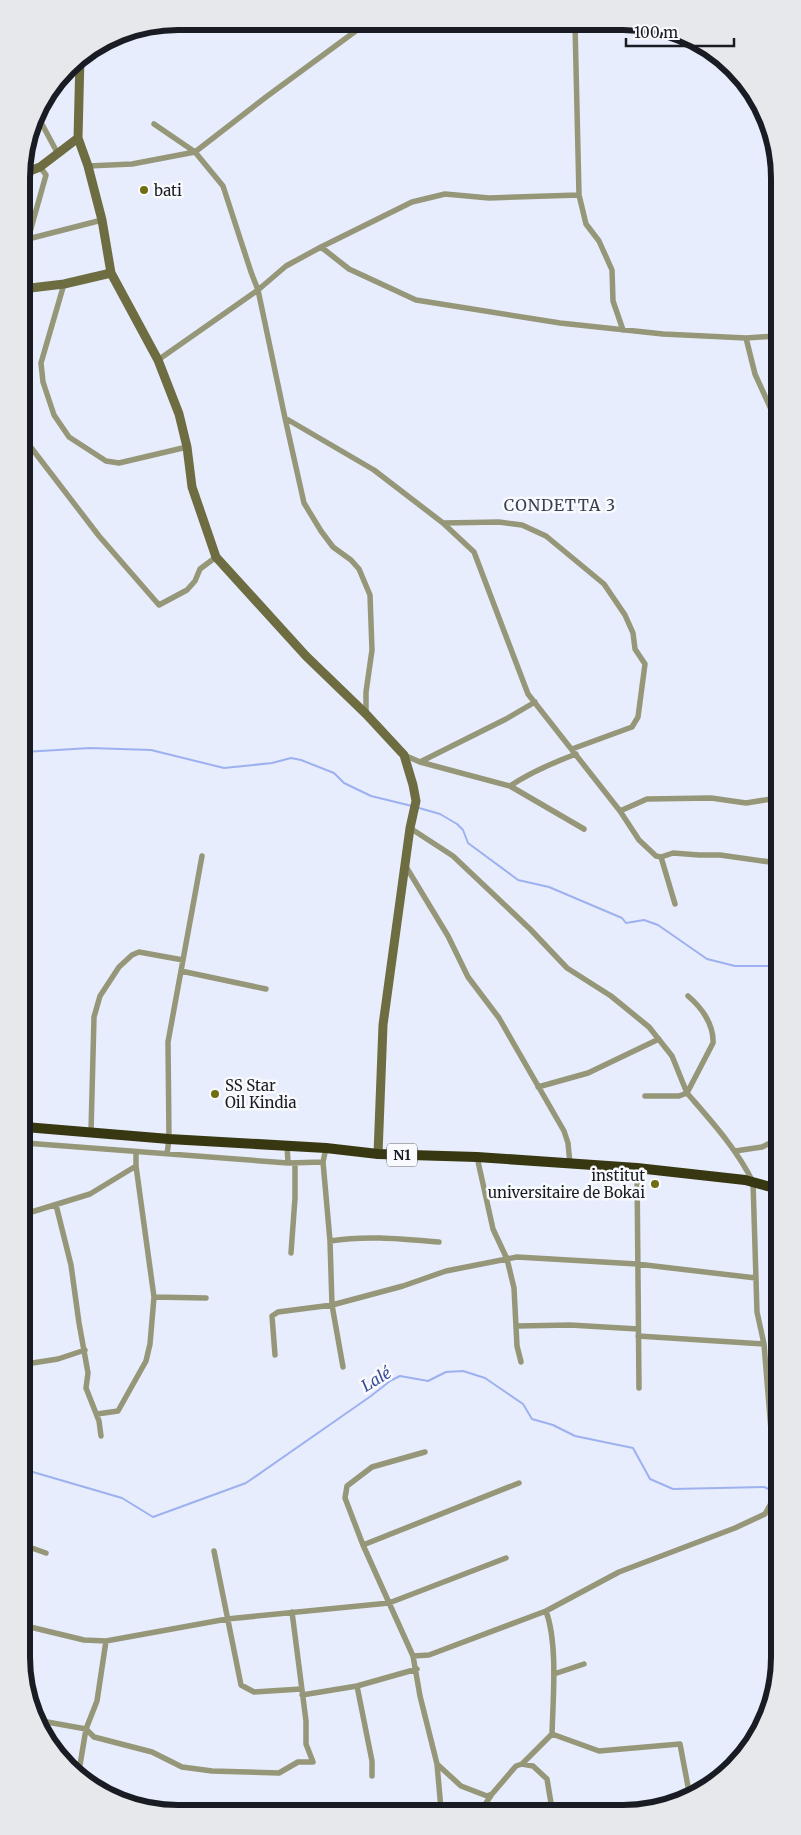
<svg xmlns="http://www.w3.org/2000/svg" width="801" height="1835" font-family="Merriweather,serif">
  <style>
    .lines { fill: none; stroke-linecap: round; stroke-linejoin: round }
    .stream { stroke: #9db1f0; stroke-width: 2 }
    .street { stroke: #969779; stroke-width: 5.5 }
    .secondary { stroke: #6d6d41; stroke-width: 9 }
    .highway { stroke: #373711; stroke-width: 10 }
    .poi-dot { fill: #6f6e10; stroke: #f9fafe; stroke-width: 2 }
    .labels { text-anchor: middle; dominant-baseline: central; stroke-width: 5; stroke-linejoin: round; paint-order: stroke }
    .shield { fill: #f9fafe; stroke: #5c5f64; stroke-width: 1 }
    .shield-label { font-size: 14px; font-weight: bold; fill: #191c22 }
    .poi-label { font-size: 15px; fill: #191c22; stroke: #f9fafe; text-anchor: start }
    .neighbourhood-label { font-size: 16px; letter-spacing: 1px; fill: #3b4050; stroke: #f9fafe }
    .water-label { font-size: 16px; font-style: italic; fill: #3a4c97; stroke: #f9fafe }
    .rim { fill: none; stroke: #191c22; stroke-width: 6 }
  </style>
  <rect width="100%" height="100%" fill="#e7edfc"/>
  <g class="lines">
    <path class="stream" d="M719,56L728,62
      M24,752L90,748L151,750L224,768L272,763L291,758L301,760L334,773L344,783L371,796L412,806
      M419,808L440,814L457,824L463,830L468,843L518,880L549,887L622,918L626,923L644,920L658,925L707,959L735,966H777
      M26,1470L122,1498L153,1517L246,1483L371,1396L390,1381L400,1376L428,1381L446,1372L463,1371L485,1378L523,1404L532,1419L553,1425L575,1436L633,1448L650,1479L673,1489L764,1487L773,1491L774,1493
      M776,1500L779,1512"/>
    <path class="street" d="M575,24L579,195L586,224L599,241L612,270L613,301L623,330
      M36,113L58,154
      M154,124L195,152L223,186L251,272L258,290L285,418L374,470L443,523L474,552L528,694L620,811L639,840L656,856L661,857L673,853L699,855H720L777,863
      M88,166L132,164L195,152L266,97L368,22
      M28,239L102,220
      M22,241L28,239L46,175L40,167
      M321,247L412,202L445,194L489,198L579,195
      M64,284L41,363L43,382L54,415L69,437L106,461L119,463L187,447
      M746,338L755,374L775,418
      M158,360L258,290L286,266L321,247L349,269L416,300L560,323L663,334L746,338L775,336
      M285,418L304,503L321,531L333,547L351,560L359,569L370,595L372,650L366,692V714
      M23,437L99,536L159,605L187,590L195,581L200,569L216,557
      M443,523L499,522L522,525L546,536L604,584L625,615L633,633L635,649L645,664L638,717L632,727L572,749
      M404,755L420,762L510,786C531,772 552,763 576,754
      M420,762L506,719L535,702
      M510,786L584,829
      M620,811L647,799L711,798L746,803L777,798
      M410,828L453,856L530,929L567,968L611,996L649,1027L672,1056L687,1093L679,1096H645
      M661,857L675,904
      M405,865L448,936L468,977L499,1018L564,1131L568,1143L570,1164
      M181,971L266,989
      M688,996C701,1007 714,1024 713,1043L687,1093C712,1122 736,1148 753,1182L757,1312L764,1344L773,1454L779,1472
      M538,1087L588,1073L659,1039
      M91,1132L94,1017L100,996L119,967L132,955L139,952L183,960
      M25,1143L288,1163L323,1162
      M287,1145L288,1163
      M326,1148L323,1162L330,1241L332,1305L343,1367
      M735,1151L762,1147L778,1139
      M167,1154L169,1139L168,1042L202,856
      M477,1157L493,1229L507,1259L514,1288L517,1346L521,1362
      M637,1168L639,1388
      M56,1205L71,1265L79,1323L88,1373L86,1388L99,1421L101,1436
      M25,1214L90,1194L136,1166V1152
      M330,1241C367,1235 403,1239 439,1242
      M291,1253L295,1198V1163
      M154,1297L206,1298
      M517,1326L570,1325L638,1329
      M638,1336L764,1344
      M275,1355L272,1316L278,1312L332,1305L403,1286L446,1271L507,1259L517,1257L637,1264L756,1278
      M26,1364L58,1359L85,1350
      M97,1414L118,1411L146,1361L150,1344L154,1297L136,1166
      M425,1452L372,1467L347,1486L345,1498L363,1545L413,1656L429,1655L546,1611L619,1572L735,1528L765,1514L779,1489
      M363,1545L519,1483
      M26,1546L46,1553
      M214,1551L241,1685L254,1692L301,1689
      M26,1626L84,1640L106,1641L227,1619L389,1603L506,1558
      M413,1656L420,1696L437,1764L461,1786L487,1796L492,1794L516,1766L522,1764L533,1766L547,1779L552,1809
      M554,1674L584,1664
      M357,1686L372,1761V1776
      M302,1695L357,1686L417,1669
      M36,1720L86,1729L94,1737L152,1752L182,1767L212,1771L279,1773L298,1762H313L306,1744V1721L292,1612
      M552,1734L599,1751L680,1744L690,1797
      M437,1764L441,1809
      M522,1764L552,1734C553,1698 558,1644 546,1611
      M78,1777L86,1729L97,1701L106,1641
      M482,1809L492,1794"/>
    <path class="secondary" d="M78,138L88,166L102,220L111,273L158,360L179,414L187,447L192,487L216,557L306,656L366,714L404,755L413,785L416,801L410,828L383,1025L378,1154
      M22,174L40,167L78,138L80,57
      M22,289L64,284L111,273"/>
    <path class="highway" d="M25,1127L169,1139L326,1148L378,1154L477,1157L637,1168L745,1180L778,1189"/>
  </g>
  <g class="poi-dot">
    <circle cx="144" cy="190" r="5"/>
    <circle cx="215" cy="1094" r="5"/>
    <circle cx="655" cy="1184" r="5"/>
  </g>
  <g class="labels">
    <rect class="shield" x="387" y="1143.5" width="30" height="23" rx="4"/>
    <g class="shield-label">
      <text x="402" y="1155">N1</text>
    </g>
    <g class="poi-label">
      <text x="154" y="190">bati</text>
      <text x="225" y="1085">SS Star<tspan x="225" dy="17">Oil Kindia</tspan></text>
      <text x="645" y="1175" text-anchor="end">institut<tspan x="645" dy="17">universitaire de Bokai</tspan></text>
    </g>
    <g class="neighbourhood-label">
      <text x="560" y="505">СONDETTA 3</text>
    </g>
    <g class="water-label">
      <text transform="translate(376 1379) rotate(-31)">Lalé</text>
    </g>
  </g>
  <path d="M0 0H801V1835H0ZM178 30H623A148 148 0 0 1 771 178V1657A148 148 0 0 1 623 1805H178A148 148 0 0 1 30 1657V178A148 148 0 0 1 178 30Z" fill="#e7e8ec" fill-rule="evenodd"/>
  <path class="rim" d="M178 30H623A148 148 0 0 1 771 178V1657A148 148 0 0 1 623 1805H178A148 148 0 0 1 30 1657V178A148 148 0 0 1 178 30Z"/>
  <path d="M626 38v8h108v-8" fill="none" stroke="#191c22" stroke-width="2.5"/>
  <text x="634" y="38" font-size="15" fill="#191c22" stroke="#f9fafe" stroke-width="4" paint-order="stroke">100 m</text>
</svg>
